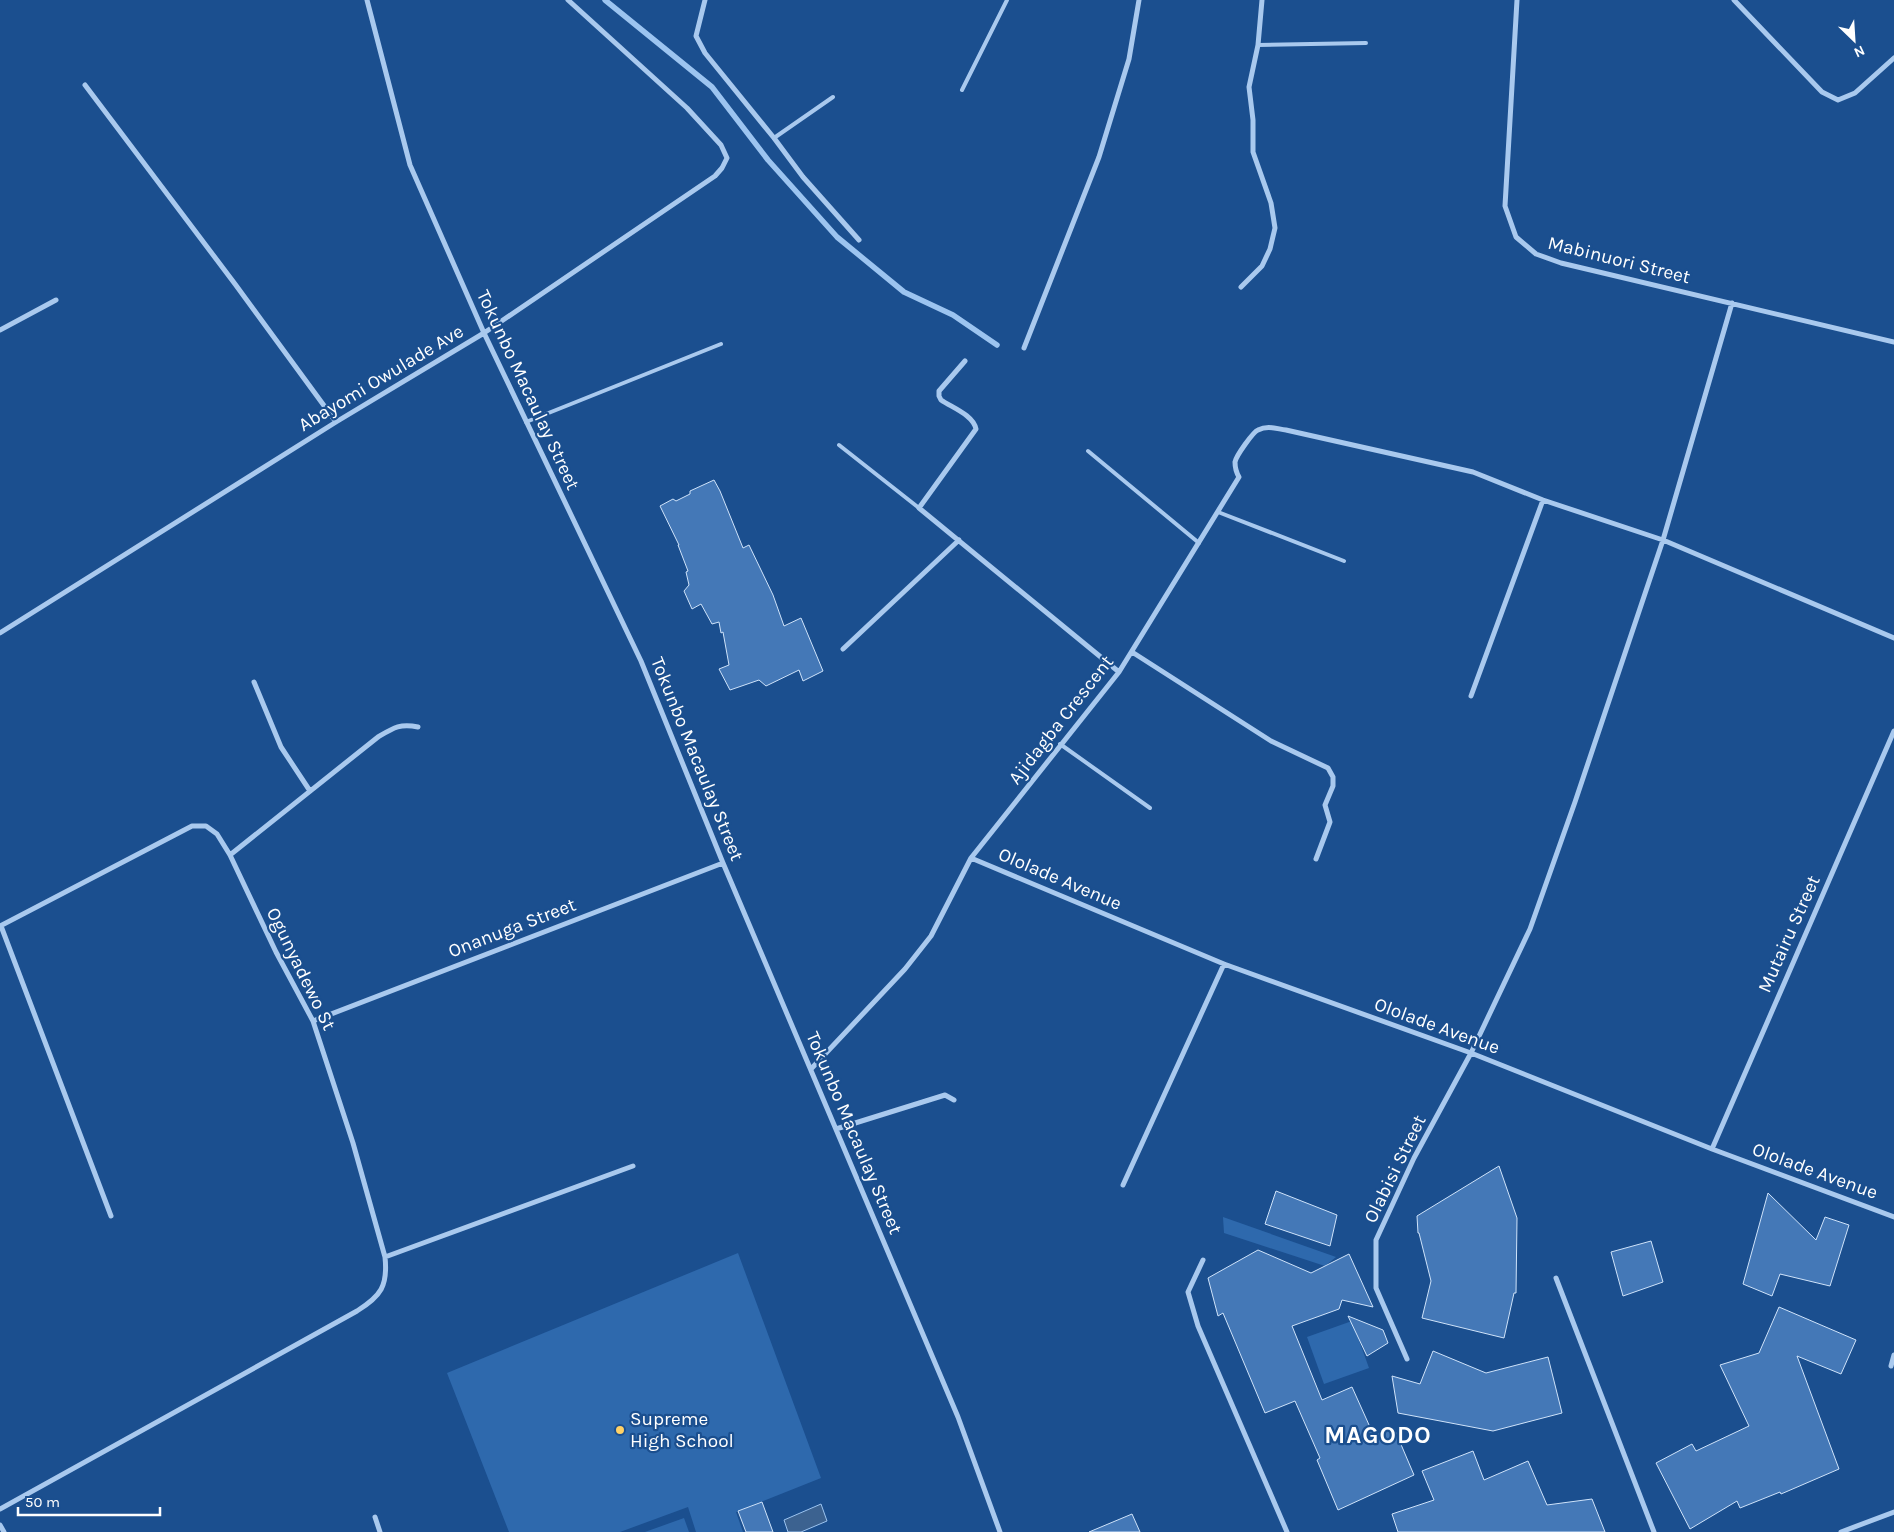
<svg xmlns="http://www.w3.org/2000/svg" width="1894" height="1532" font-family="Karla,sans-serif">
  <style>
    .green { fill: #2e69ad }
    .water { fill: #3c6290; stroke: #9cc4f0 }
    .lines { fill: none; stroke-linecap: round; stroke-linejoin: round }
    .stream { stroke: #9cc4f0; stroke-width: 5.5 }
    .building { fill: #4478b7; stroke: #cfe3fa }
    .lane { stroke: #a9c9ee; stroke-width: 4 }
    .street { stroke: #a9c9ee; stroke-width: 5 }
    .poi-dot { fill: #ffd166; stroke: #1b4f8f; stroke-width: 2 }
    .labels { text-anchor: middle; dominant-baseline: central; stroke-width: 4.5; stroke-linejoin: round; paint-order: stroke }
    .street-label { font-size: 19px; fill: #fff; stroke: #1b4f8f }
    .poi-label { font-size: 19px; fill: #fff; stroke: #1b4f8f; text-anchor: start }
    .district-label { font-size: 24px; font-weight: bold; letter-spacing: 1px; fill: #fff; stroke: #1b4f8f }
  </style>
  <rect width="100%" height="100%" fill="#1b4f8f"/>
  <path class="green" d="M1223,1217L1336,1257L1325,1266L1224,1233Z
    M738,1253L821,1478L736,1512L743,1532H696L688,1507L620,1532H509L447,1373Z
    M1352,1321L1369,1368L1324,1384L1307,1337Z
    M684,1518L689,1532H645Z"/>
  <path class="water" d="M821,1504L827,1521L801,1532H788L784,1520Z"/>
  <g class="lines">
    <path class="stream" d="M605,0L712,87L768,160L837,237L904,292L953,315L997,345"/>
  </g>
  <path class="building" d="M714,480L720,491L743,548L749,545L773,595L784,626L801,618L823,671L803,681L799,670L766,686L759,680L730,690L719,669L729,665L723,632L721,633L719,622L712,624L701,604L692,609L684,591L689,585L686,572L688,571L678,545H679L660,506L673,499L676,501L690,494V491Z
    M1499,1166L1517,1218L1516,1293H1514L1504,1338L1422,1318L1431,1281L1419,1233H1418L1417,1216Z
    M1276,1191L1337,1215L1330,1246L1265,1224Z
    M1768,1193L1816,1240L1825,1217L1849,1225L1830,1286L1780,1274L1772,1296L1743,1284Z
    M1651,1241L1663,1282L1623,1296L1611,1252Z
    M1258,1250L1311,1273L1349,1254L1373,1307L1342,1300L1339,1309L1292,1326L1322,1400L1352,1387L1374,1436L1394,1428L1414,1475L1338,1510L1317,1460L1320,1458L1295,1401L1265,1413L1223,1313L1218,1316L1208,1278Z
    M1779,1307L1856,1340L1841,1374L1797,1356L1839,1469L1781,1494L1780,1492L1740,1508L1737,1501L1690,1529L1656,1463L1692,1444L1696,1451L1749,1426L1720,1365L1759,1353Z
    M1348,1316L1383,1330L1388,1343L1367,1356Z
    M1433,1351L1486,1373L1548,1357L1562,1413L1493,1431L1398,1413L1392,1376L1420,1384Z
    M1473,1451L1484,1480L1528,1461L1547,1505L1592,1499L1605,1532H1398L1392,1514L1434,1500L1422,1471Z
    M762,1502L773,1532H746L738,1511Z
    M1132,1514L1140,1532H1089Z"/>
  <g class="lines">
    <path class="lane" d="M1258,45L1366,43
      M962,90L1007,0
      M774,138L833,97
      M526,422L721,344
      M839,445L919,508
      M1088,451L1199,543
      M1218,512L1344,561
      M1060,744L1150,808"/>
    <path class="street" d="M367,0L410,165L484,333L641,661L723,863L958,1417L1000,1532
      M705,0L696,36L705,53L774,138L803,177L859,240
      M1517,0L1505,206L1516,237L1536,254L1561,263L1894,342
      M1734,0L1822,92L1838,100L1855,93L1894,58
      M85,85L235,284L336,422
      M1241,287L1262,266L1270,249L1275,228L1271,203L1253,152V120L1249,87L1258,45L1262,0
      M0,330L56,300
      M1024,348L1099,157L1129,59L1139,0
      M965,361L939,391V396L941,400C953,408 973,415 976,429L919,508L1119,672
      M0,633L336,422L484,333L715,176L722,168L727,158L721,145L687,108L568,0
      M843,649L959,540
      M1132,652L1271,741L1328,768L1333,777V786L1325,805L1330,822L1316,859
      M254,682L281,747L310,791
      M1471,696L1543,500
      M230,855L378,737C393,728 400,723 418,727
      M971,858L1224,964L1471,1053L1712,1149L1894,1217
      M0,926L192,826H206L217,834L230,855L276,952L313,1021L353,1143L385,1257C388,1286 381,1296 357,1311L0,1509
      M1,926L111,1216
      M313,1021L723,863
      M811,1069L905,969L931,936L971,858L1119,672L1239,477C1236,472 1235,468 1235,462C1236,456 1253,432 1258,430C1268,425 1277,429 1286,430L1473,472L1543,500L1663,540L1894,638
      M836,1129L945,1095L954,1100
      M1712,1149L1894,731
      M1123,1185L1224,964
      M385,1257L633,1166
      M1203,1260L1188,1292L1198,1326L1287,1532
      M1556,1278L1654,1532
      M1407,1359L1376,1288V1240L1414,1158L1471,1053L1530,929L1575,802L1663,540L1732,303
      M1891,1366L1894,1355
      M375,1517L380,1532
      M0,1525L4,1532
      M1841,1532L1894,1512"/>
  </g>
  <circle class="poi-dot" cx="620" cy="1430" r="5"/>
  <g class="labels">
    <g class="street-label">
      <text transform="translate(1619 260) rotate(14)">Mabinuori Street</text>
      <text transform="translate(381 378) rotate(-31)">Abayomi Owulade Ave</text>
      <text transform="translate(528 390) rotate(65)">Tokunbo Macaulay Street</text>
      <text transform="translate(1061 720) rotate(-52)">Ajidagba Crescent</text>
      <text transform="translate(697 759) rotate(68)">Tokunbo Macaulay Street</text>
      <text transform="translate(1060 879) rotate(23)">Ololade Avenue</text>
      <text transform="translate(512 928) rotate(-21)">Onanuga Street</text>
      <text transform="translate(1789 934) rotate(-66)">Mutairu Street</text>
      <text transform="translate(301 969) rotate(64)">Ogunyadewo St</text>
      <text transform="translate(1437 1026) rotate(20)">Ololade Avenue</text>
      <text transform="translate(854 1133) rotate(67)">Tokunbo Macaulay Street</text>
      <text transform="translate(1395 1169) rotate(-64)">Olabisi Street</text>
      <text transform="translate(1815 1171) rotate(20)">Ololade Avenue</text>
    </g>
    <g class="poi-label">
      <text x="630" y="1419">Supreme<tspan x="630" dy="22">High School</tspan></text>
    </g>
    <g class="district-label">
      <text x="1378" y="1435">MAGODO</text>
    </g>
  </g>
  <g transform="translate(1854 40) rotate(155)" stroke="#1b4f8f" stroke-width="4" paint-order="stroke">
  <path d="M0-4L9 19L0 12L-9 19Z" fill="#ffffff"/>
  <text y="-8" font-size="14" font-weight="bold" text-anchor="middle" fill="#ffffff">N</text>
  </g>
  <path d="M18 1507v8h142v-8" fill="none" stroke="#ffffff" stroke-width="2.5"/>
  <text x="25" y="1507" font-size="15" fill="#ffffff" stroke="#1b4f8f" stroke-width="4" paint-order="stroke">50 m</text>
</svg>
